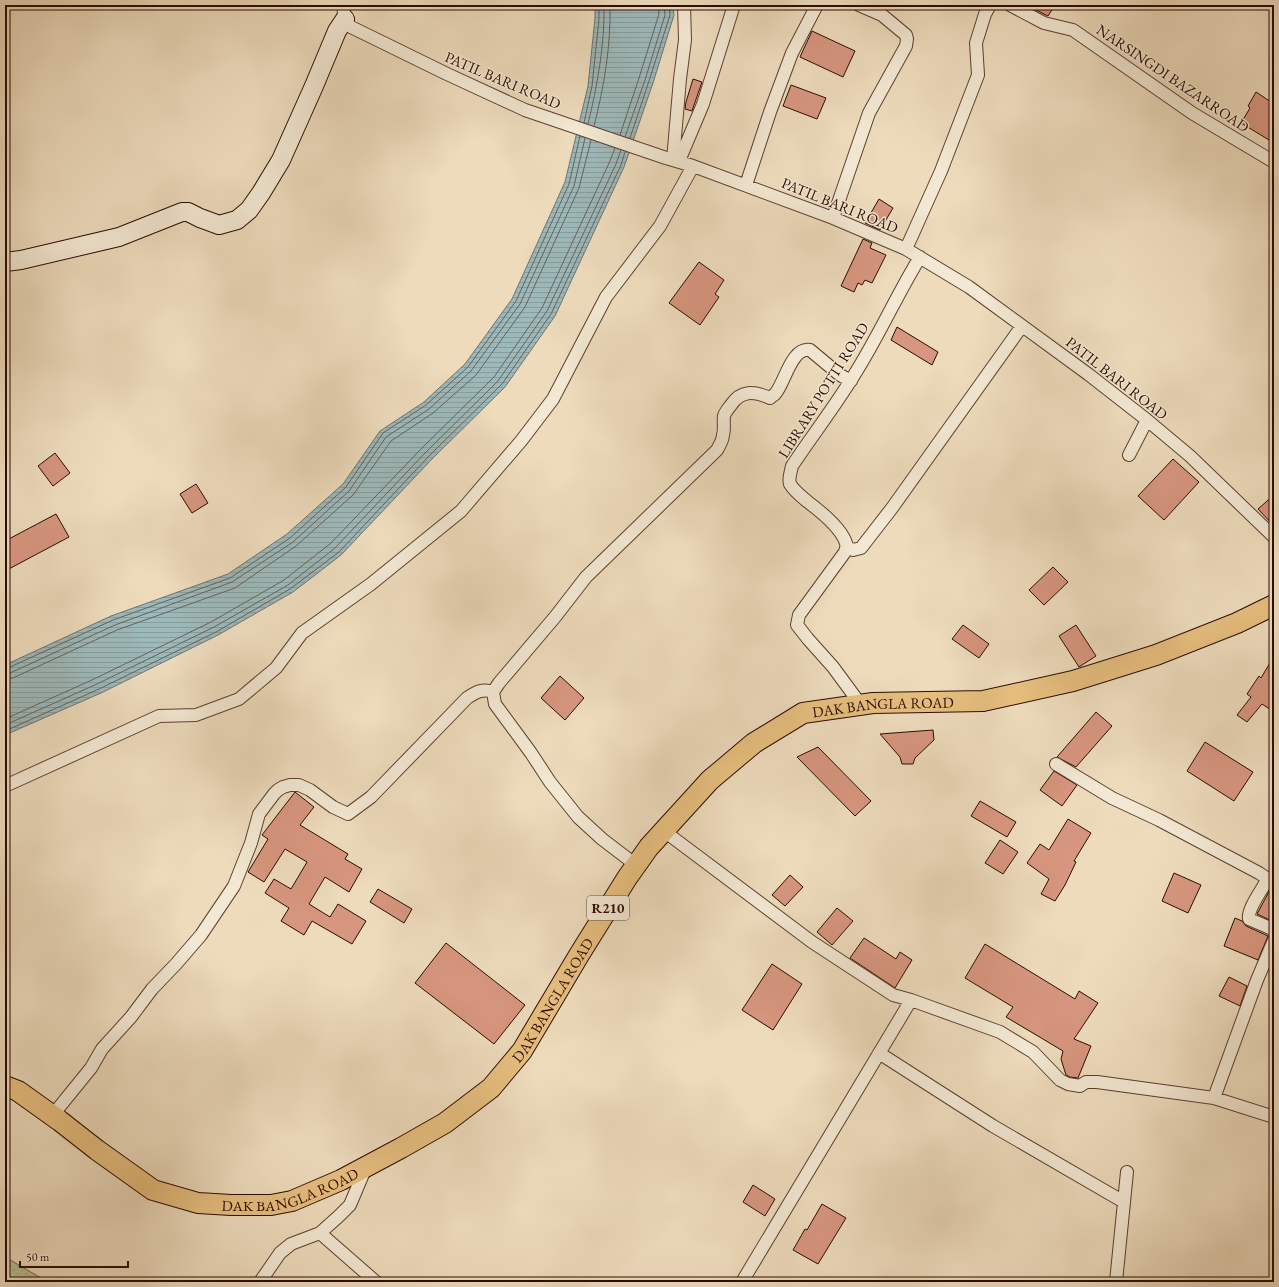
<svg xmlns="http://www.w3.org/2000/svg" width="1279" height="1287" font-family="'EB Garamond',serif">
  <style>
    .park { fill: url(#park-dots); stroke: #71664a }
    .water { fill: url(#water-rules); stroke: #6f7370 }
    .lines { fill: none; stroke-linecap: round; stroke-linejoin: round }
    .shore { stroke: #64625e; stroke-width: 1 }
    .building { fill: #d7967f; stroke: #2b0b02 }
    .street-casing { stroke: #5c3f30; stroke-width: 14 }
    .secondary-casing { stroke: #2b0b02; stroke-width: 20 }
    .primary-casing { stroke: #2b0b02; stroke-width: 22 }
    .street { stroke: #f3e8d3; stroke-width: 12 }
    .secondary { stroke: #f3e8d3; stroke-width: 18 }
    .primary { stroke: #e6be7e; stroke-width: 20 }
    .labels { text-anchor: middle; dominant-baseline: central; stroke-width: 3; stroke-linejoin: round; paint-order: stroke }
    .shield { fill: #f3e8d3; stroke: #674d41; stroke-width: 1 }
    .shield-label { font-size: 14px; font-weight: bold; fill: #2b0b02 }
    .street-label { font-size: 15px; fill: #2b0b02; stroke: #f3e8d3 }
  </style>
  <defs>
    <pattern id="park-dots" width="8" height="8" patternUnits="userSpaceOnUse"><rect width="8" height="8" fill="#b7c091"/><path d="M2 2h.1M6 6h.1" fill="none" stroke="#9ea47b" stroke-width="1.8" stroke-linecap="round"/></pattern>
    <pattern id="water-rules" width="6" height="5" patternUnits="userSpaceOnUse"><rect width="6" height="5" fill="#9db9ba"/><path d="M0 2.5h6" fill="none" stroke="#879e9e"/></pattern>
  </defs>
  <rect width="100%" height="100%" fill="#eddbbc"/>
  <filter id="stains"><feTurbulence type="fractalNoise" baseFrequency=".005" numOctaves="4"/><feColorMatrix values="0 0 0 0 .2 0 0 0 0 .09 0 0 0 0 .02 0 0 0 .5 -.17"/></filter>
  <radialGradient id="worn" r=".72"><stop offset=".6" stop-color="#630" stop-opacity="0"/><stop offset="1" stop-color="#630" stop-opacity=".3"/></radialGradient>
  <path class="park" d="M5,1257L48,1282H5Z"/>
  <path class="water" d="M595,5H673L674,15L653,83L624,167L555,316L505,387L432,459L341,555L293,592L218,635L101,693L5,735V665L111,616L228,574L287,534L343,484L380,431L424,402L465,364L512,299L565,182L588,86L595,18Z"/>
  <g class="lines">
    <path class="shore" d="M584,123L592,86L599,19V5
      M588,124C597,87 605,44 604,5
      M594,126C604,87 611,46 610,5
      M620,135L639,78L659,14L658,5
      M625,137L645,80L665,15L664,5
      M630,138L649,81L670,15L669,5
      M5,668H8L113,620L230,578L290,538L346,487L383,433L426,405L468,367L516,301L569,184L580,136
      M5,673H10L115,625L232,582L293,542L349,491L386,437L429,409L471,371L520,304L574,186L585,138
      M5,679L13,678L117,630L235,588L296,546L353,495L391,441L433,413L476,375L525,307L579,188L591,140
      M5,719L94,679L211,622L284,580L331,543L421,449L494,377L542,308L610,161L615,148
      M5,725L97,684L214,627L288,585L335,548L425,453L498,381L547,311L616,164L621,150
      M5,731L99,689L216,632L290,589L339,552L429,456L502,384L551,314L621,165L625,152"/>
  </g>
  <path class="building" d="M1026,5H1055L1048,16Z
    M812,31L855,51L843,77L800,57Z
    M693,79L702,82L692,111L685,109L686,102Z
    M791,85L826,98L817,119L783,106Z
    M1256,92L1274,104V143L1241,123L1250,108L1248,106Z
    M879,199L893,208L880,230L865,223Z
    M863,239L872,243L870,248L886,255L872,283L865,280L862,285L858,283L854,292L841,286Z
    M699,262L724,280L715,294L719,297L700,325L669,303Z
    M897,327L938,352L932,365L891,340Z
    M55,453L70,473L53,486L38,466Z
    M1173,459L1199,482L1164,520L1138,496Z
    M196,484L208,503L192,513L180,494Z
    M1274,495V526L1258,509Z
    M56,514L69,537L5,571V541Z
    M1053,567L1068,582L1044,605L1029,590Z
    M963,625L989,644L979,658L952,639Z
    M1076,625L1096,656L1079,667L1059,636Z
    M1274,656V712L1262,704L1247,722L1237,715L1251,697L1247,694L1259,676L1261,678Z
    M560,676L584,698L565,720L541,698Z
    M1096,712L1112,726L1076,767L1057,757Z
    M933,730L934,740L915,758L913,764H902L900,757L880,734Z
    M1205,742L1253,772L1234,801L1187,771Z
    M818,747L871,801L855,816L797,757Z
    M1054,771L1077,785L1062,806L1040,790Z
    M295,792L314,807L300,825L348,854L345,859L362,869L349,892L325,877L309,904L330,917L338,904L366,921L352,944L312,921L304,935L281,921L289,908L265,893L274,879L291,889L307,862L285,849L264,882L248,872L268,839L262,835Z
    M980,801L1016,822L1007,837L971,816Z
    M1068,819L1091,833L1074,861L1076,862L1065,885L1055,901L1041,894L1049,879L1027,863L1040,844L1049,850Z
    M1000,840L1018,852L1003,874L985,863Z
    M1274,870V922L1257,914L1272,886L1273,881L1272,874Z
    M1174,873L1201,885L1188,913L1162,901Z
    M790,875L803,887L785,906L772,895Z
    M378,889L412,909L404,923L370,902Z
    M837,908L853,921L832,945L817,932Z
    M1235,918L1242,921L1246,926L1268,936L1258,960L1224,946Z
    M864,938L896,959L900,952L912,960L895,988L850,958Z
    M446,943L525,1005L494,1044L415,983Z
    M985,944L1075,999L1079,991L1098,1003L1074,1039L1091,1046L1078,1078L1070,1077L1066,1075L1061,1059L1063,1051L1006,1017L1013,1007L965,978Z
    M772,964L802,984L773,1030L742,1010Z
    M1229,977L1247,986L1240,1006L1219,996Z
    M753,1185L775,1199L765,1216L743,1202Z
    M822,1204L846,1218L818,1264L793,1250L805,1229L807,1230Z"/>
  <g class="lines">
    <defs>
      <path id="street" d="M344,5C343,15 344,20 351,27L447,74L525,110L666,158L693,166L833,218L906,249L969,287L1088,374L1147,420L1190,456L1274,537
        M1010,5L1044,23L1073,30L1192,113L1274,162
        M673,160L680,79L685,40L684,5
        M679,161L703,104L734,5
        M746,185L770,112L792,53L817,5
        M833,218L869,113L906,46L907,39L906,35L882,15L859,5
        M906,249L941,171L978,75L976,43L985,14L990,5
        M1129,455L1147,420
        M847,547L853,550L861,548L892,508L1022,326
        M861,705L833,667L808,639L797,625L799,615L845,552C846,549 847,546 846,543C841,528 820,511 808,502C802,497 794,491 790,484C788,478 791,472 792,466C814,433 839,401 859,367C881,331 898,293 920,257
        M1056,764L1112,798L1159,820L1259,873L1265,877L1266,882C1261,891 1247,910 1249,919L1270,928L1274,931
        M5,786L159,716L196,715L239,699L276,668L302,633L371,584L461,511L521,441L553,399L606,297L660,226L693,166
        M664,831L812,942L893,995L911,1000L1000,1032L1033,1052L1060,1080L1068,1084L1080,1086L1086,1082H1097L1214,1098L1274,1117
        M636,865L602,839L578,817L550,782L531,753L495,704L493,692L499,683L555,617L586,577L717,450C719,446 723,440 723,435C725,429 723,423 724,416C725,412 728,409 731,405C741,390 754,391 770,398C772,396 774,395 775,394C785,383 791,347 810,350L840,375L851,381
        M879,1053L993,1126L1124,1202
        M1214,1098L1257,980L1274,940
        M52,1116L91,1068L102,1049L131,1017L152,989L176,964L201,935L234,886L251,843L259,814L274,794L278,790L283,787L290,785H299L310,790L333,807L348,814L371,797L467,698C476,692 483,688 493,692
        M320,1233L376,1282
        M260,1282L280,1253L291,1244L320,1233L339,1216L350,1205L366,1167
        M742,1282L911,1000
        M1116,1282L1127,1172"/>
      <path id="secondary" d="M5,262L21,260L119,237L182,212H188L200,218L219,225L237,220L249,210L261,193L281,160L314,86L337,31L345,19"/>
      <g id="primary">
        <path id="s1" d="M5,1086L18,1091L60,1121L97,1150L153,1190L198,1203L231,1205H271L292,1201L341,1180L401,1148L445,1123L491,1088L522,1051L579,955L627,878L649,847L710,780L754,743L803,713L873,703L983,701L1073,681L1156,655L1237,623L1274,605"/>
      </g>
    </defs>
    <use href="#street" class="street-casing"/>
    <use href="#secondary" class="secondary-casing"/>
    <use href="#primary" class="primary-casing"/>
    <use href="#street" class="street"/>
    <use href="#secondary" class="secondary"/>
    <use href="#primary" class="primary"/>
  </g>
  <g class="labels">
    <rect class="shield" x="587" y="896" width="42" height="24" rx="3"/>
    <g class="shield-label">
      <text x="608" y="908">R210</text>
    </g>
    <g class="street-label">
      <text transform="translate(1173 78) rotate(34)">NARSINGDI BAZARROAD</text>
      <text transform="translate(503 80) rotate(23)">PATIL BARI ROAD</text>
      <text transform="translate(840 205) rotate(22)">PATIL BARI ROAD</text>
      <text transform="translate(1117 378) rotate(38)">PATIL BARI ROAD</text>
      <text transform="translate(823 390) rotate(-58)">LIBRARY POTTI ROAD</text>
      <text stroke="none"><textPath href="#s1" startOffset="1127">DAK BANGLA ROAD</textPath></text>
      <text stroke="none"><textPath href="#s1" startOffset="660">DAK BANGLA ROAD</textPath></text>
      <text stroke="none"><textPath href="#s1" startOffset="323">DAK BANGLA ROAD</textPath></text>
    </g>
  </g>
  <rect width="1279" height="1287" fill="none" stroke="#eddbbc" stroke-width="20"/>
  <rect x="6" y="6" width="1267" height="1275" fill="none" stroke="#2b0b02" stroke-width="2"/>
  <rect x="10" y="10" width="1259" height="1267" fill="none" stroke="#2b0b02"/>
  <path d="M20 1261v6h108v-6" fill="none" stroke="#2b0b02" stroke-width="2"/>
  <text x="26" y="1261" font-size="12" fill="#2b0b02" stroke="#f3e8d3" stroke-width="3" paint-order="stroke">50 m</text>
  <rect width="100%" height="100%" filter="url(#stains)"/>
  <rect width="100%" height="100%" fill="url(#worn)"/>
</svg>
